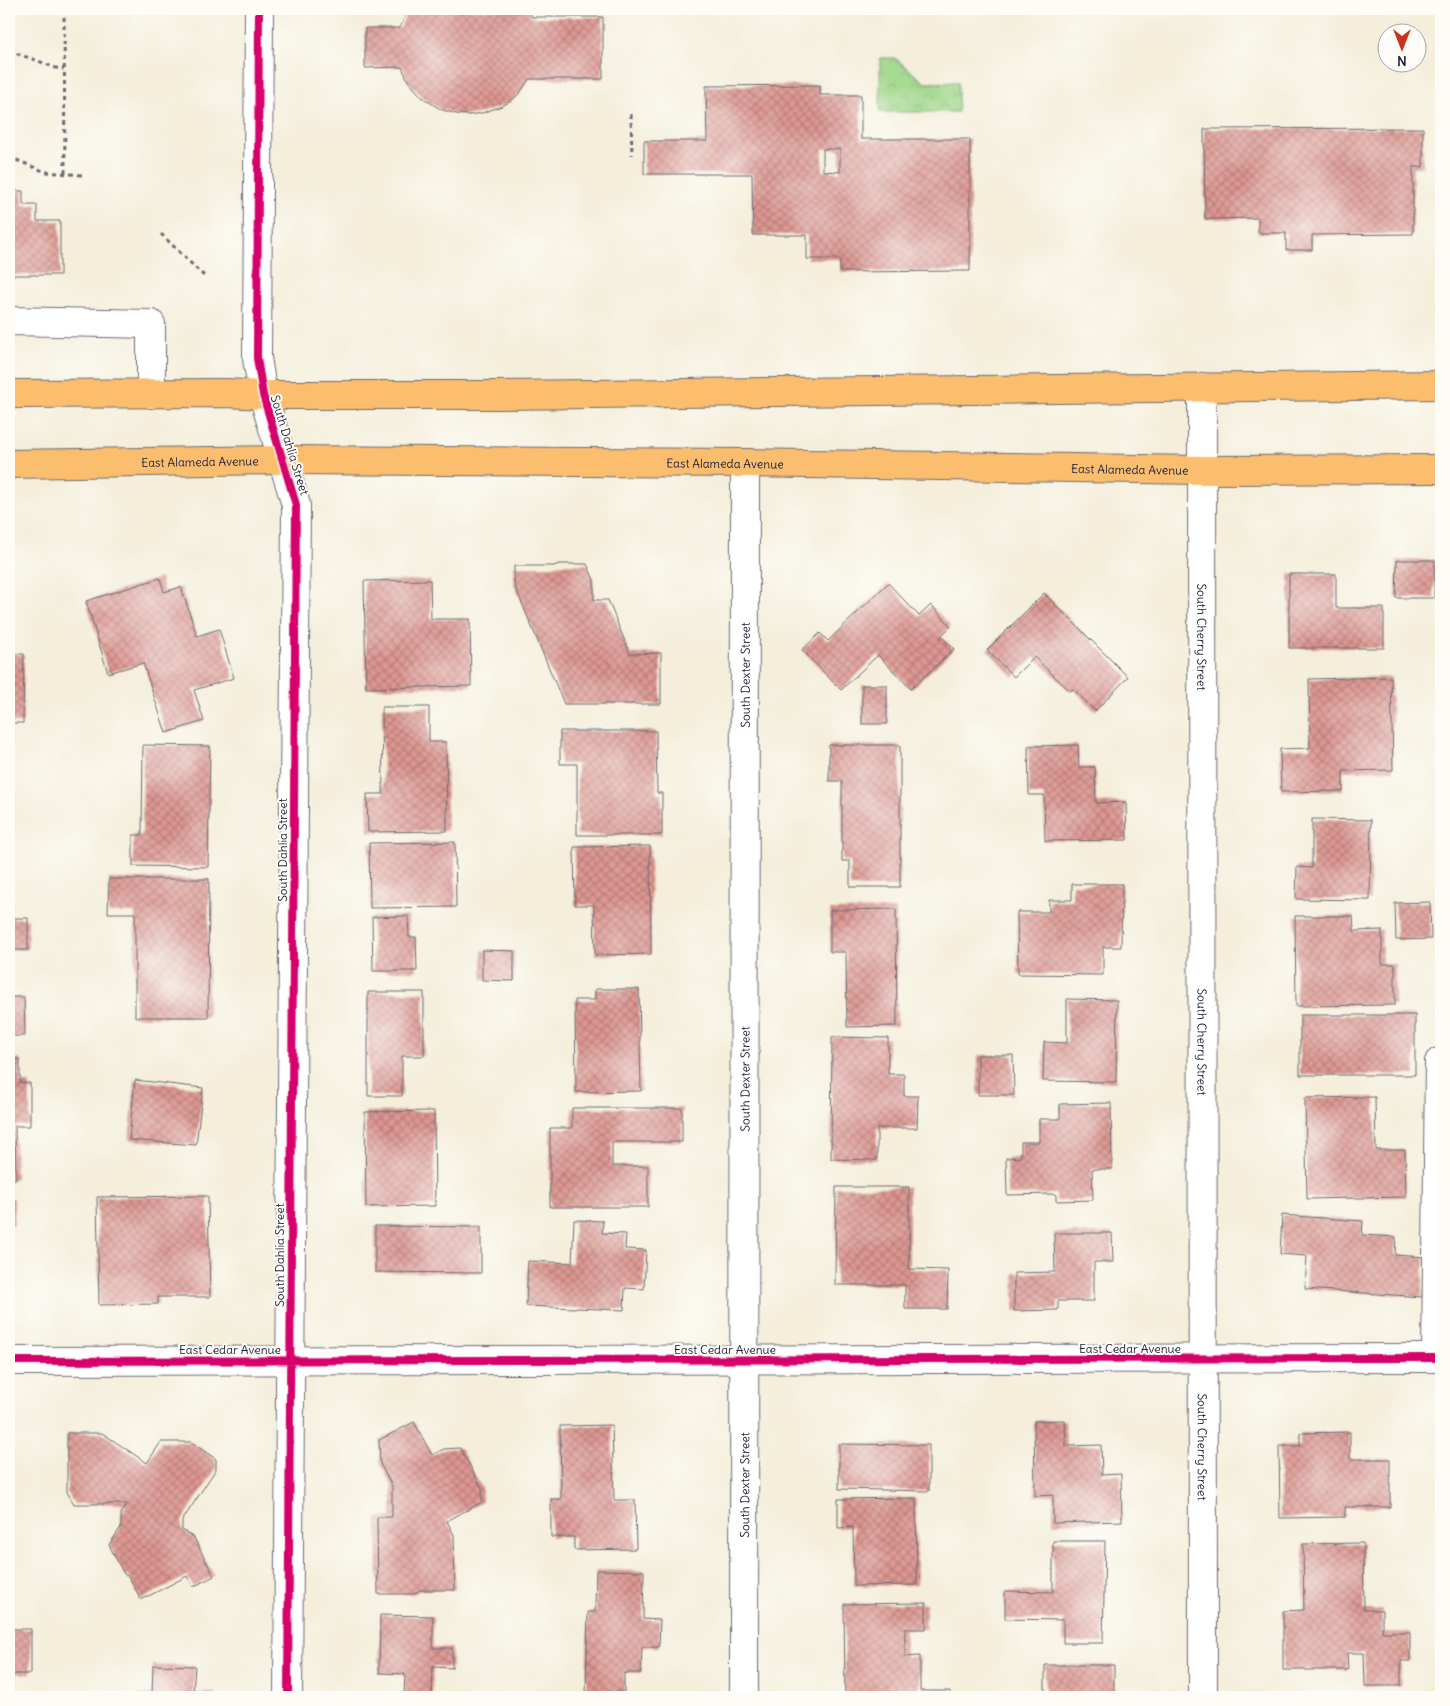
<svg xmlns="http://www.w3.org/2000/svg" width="1450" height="1706" font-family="Delius,sans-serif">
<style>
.park{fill:url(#park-crowns);stroke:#607c62}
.building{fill:url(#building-cross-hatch);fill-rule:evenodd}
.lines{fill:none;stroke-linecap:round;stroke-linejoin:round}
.minor-casing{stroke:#6c6973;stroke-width:30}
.major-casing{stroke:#6c6973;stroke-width:30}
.path{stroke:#6c6973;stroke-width:3;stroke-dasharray:4 4;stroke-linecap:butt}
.minor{stroke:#fff;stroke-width:28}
.major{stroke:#fabe6e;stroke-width:28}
.cycleway-casing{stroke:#fdfcf7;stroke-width:11}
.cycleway{stroke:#d6006c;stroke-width:8}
.labels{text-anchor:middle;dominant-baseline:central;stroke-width:4;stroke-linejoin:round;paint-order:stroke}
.street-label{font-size:12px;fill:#22223b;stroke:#fdfcf7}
</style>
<defs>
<pattern id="park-crowns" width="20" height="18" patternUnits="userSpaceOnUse" patternTransform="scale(1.25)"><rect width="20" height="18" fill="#9ed688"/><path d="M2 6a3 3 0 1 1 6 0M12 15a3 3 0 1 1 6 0" fill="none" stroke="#88b776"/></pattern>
<pattern id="building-cross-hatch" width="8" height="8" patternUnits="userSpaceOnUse" patternTransform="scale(1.25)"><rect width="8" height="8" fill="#de9792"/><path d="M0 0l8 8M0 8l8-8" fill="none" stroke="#b47b78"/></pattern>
</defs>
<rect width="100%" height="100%" fill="#fdfcf7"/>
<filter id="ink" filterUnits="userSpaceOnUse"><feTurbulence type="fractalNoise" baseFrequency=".02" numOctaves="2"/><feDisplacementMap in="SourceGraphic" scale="10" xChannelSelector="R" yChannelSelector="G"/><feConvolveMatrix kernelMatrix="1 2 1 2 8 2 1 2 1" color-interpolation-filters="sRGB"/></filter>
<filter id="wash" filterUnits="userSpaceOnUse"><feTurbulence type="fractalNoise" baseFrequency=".0096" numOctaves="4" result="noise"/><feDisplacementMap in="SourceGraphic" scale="20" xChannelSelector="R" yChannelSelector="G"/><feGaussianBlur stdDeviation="1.12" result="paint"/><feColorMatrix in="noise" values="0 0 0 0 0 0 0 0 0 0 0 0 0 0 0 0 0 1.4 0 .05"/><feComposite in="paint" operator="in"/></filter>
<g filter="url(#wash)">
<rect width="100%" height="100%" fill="#f4eeda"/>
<!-- park -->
<path class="park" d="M880,58h15l30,25 33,-1v30h-78z"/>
<g id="blocks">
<!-- building -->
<path class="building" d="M408,9h120l4,8h71v62h-74l-9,14 -9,8 -9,5 -20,7 -12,2 -14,-1 -16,-5 -18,-12 -14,-16 -6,-14 -37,1v-40h35z
M820,85v10h41v44h109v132l-130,1v-13h-33v-24h-54l-1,-61h-108v-33h63l-1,-55zM823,149h17v23l-17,-1z
M1423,128v39h-10v67l-101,1v15h-26v-17h-28v-15l-53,1 -1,-90z
M9,191h14v14h14v16h23v54h-51z
M1397,560h38l-1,38h-38z
M559,564h28l7,16v20h14l22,54 31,-1v51h-97l-50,-120v-18h40z
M1289,574h47v34h48v40h-95z
M160,578l4,14 17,-5 16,49 22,-7 15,49 -40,12 10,31 -38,12 -23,-70 -35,10 -22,-72z
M430,580l1,39h39l1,67 -105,2 -2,-107z
M888,583l31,33 12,-11 20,21 -10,10 13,13 -43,40 -33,-34 -37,35 -39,-40 18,-17 8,8z
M1044,593l84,84 -33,34 -22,-22 -3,2 -36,-34 -20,20 -27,-27z
M9,654h15l-1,69h-14z
M1391,677l2,93 -50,1v20l-62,1 -1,-43 30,-1 -1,-69z
M862,685h25v39h-25z
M382,707h47v35h17l1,89 -79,1 -1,-38h16z
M560,731h96l1,62h5v42h-85v-71h-17z
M143,745l67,1 -2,121 -75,-1v-31h9z
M829,745h71v142h-50v-26h-8v-80h-13z
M1078,745l1,22h16l1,36 30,-1 1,38 -82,1 -1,-46h-15l-1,-49z
M1312,819l59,1 -1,80 -74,-1 1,-32 15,1z
M455,842l1,65 -86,1 -1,-65z
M650,846l1,108 -56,1 -1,-50h-19l-1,-58z
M109,879h100l-1,138h-73v-104h-27z
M1072,884h50l-1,63h-18v28l-85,-1 -1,-62h32v-12h23z
M1430,902l1,37 -35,1 -1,-37z
M896,909l1,117 -50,1 -1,-75h-16v-42z
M408,916l1,21h7l1,34h-44l-1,-54z
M1295,916h58l1,15 28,-1v34h13v41l-99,1z
M9,918h19v32h-19z
M482,950l32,1v30l-32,-1z
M595,989h44l2,102 -65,1 -1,-92h20z
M368,992h56v64h-22v40h-34z
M9,997h15l1,39h-16z
M1067,999l50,1 -1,82 -73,-1 1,-39 23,1z
M1300,1015h115v60h-115z
M832,1037l56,1v36h16v22h14l-1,32h-40v32l-46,-1z
M978,1055h35l1,40h-36z
M9,1059h11v24h10v43h-15l1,53h-7z
M135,1080l68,8 -7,57 -67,-5z
M1375,1097l1,53h29l1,47 -99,2 -2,-101z
M1111,1103l1,66h-20l1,31 -37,1v-7l-49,1 -1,-37 15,-1v-15h18v-23h21v-15z
M572,1108h110v34h-70v24h36v41h-98v-79h22z
M434,1111l1,95 -69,1 -1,-95z
M836,1187h73v82l39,1 -1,39h-42v-24h-70z
M208,1196l2,101h-52v7l-59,1 -2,-108z
M9,1198h5v27h-5z
M1282,1215l81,6 -1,14 34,2 -1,18 30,2 -3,40 -117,-8 2,-33 -27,-2z
M574,1220l29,1 -1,12 24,1 -1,15 21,1 -2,39 -19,-1 -1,22 -98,-4 2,-45 44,2z
M375,1226l106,1v46l-106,-1z
M1054,1233h58l1,29h-19v39h-36v9l-44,1v-38l41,-1z
M1065,1420l1,26 35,-1 1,30 19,-1 1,47 -69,2v-28l-18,1 -1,-75z
M414,1422l18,33 12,-6 16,-1 22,40v14l-35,19 7,14 1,55h-35l-6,4h-36l-1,-77h15v-31l-12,-22 -1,-24z
M612,1425l2,75h21l1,49 -62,1v-13h-23v-38h10l-1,-73z
M1350,1432v27h40v48h-45v10l-65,1 -1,-72h21v-13z
M67,1433h35l45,30 14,-21h30l25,17v10l-34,52v9l12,8 20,38 -21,11 -6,-11 -46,24 -12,-23 -5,-3 -15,-29 12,-18v-14l6,-9h-53l-7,-12z
M839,1444l90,1v46l-90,-2z
M916,1498l1,87 -63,1 -1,-59 -15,1v-29z
M1053,1541h52l-2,102h-40v-23l-58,-1v-28l48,1z
M1363,1543l1,67h18v22h28v29h-9v25h-36l-1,-33h-17l1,17h-65v-59l21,-1 -1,-66z
M596,1570l48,1 -1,48 17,1 -1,27h-17l-1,26h-17v19h-38l2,-80h7z
M926,1603v26h-21v28l15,-1v35h30v6h-105l-1,-93z
M380,1615l53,1v32h19v20l-19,-1 -1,30h-28l1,-23 -26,-1z
M9,1629h22v45h-22z
M153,1665l42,1 -2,27h22v4h-76v-3h13z
M1045,1665h69v32h-69z"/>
</g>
</g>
<g filter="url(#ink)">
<use href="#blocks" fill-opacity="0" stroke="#6c6973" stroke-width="1"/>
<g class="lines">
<defs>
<g id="minor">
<path d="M259,9l-2,349 6,37 33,110 -8,1192"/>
<path d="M9,321l142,3v70"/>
<path id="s1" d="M1202,387l1,1310"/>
<path d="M1436,1358l3,-296"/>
<path d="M9,1361l1432,-3"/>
<path id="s2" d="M744,1697l1,-1234"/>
</g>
<g id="major">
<path d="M9,394l218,-1 36,2h236l942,-10"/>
<path id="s3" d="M9,464l273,-4 463,3 457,7 239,-1"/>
</g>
</defs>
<!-- minor casing -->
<use href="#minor" class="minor-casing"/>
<!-- major casing -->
<use href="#major" class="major-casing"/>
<!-- path -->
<path class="path" d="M64,9l1,165
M9,51l24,8 23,9 8,1
M631,114l1,41
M9,157l37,15 36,3
M161,234l45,44"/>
<!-- minor -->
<use href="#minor" class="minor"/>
<!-- major -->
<use href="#major" class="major"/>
<defs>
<path id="cycleway" d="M259,9l-2,349 6,37 33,110 -8,1192
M9,1361l1432,-3"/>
</defs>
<!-- cycleway casing -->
<use href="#cycleway" class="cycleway-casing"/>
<!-- cycleway -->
<use href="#cycleway" class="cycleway"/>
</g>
</g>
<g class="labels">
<!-- street labels -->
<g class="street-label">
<text transform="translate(290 445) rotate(73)">South Dahlia Street</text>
<text stroke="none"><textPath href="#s3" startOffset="191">East Alameda Avenue</textPath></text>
<text stroke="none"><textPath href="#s3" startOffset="716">East Alameda Avenue</textPath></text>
<text stroke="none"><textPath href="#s3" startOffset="1121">East Alameda Avenue</textPath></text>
<text stroke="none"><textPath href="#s1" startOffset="250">South Cherry Street</textPath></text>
<text stroke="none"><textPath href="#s2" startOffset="1022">South Dexter Street</textPath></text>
<text transform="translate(282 850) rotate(-90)">South Dahlia Street</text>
<text stroke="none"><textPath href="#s1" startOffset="655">South Cherry Street</textPath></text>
<text stroke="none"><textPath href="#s2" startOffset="618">South Dexter Street</textPath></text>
<text transform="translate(279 1255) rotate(-90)">South Dahlia Street</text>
<text x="1130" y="1348">East Cedar Avenue</text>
<text x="230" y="1349">East Cedar Avenue</text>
<text x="725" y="1349">East Cedar Avenue</text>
<text stroke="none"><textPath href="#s1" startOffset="1060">South Cherry Street</textPath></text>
<text stroke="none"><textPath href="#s2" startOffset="212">South Dexter Street</textPath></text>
</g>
</g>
<!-- margin -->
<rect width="1450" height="1706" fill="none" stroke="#fdfcf7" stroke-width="30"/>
<!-- north arrow -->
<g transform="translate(1402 48) rotate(180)"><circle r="24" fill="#fdfcf7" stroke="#a5a5ac"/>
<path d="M0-4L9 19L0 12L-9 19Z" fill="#c8321e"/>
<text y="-8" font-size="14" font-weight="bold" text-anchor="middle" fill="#22223b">N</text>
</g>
</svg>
